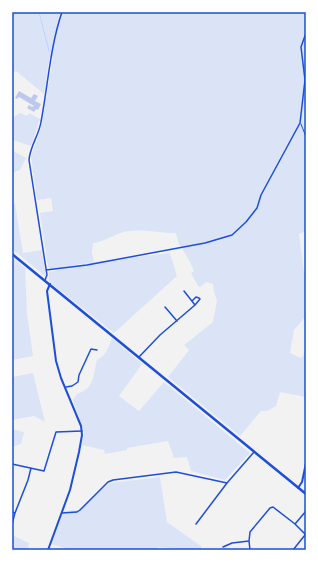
<svg xmlns="http://www.w3.org/2000/svg" width="318" height="562" font-family="Inter,sans-serif">
<style>
.green{fill:#dbe4f7}
.lines{fill:none;stroke-linecap:round;stroke-linejoin:round}
.stream{stroke:#bfd3fe;stroke-width:1}
.building{fill:#bdc9ec}
.path{stroke:#1d4ed8;stroke-width:1}
.minor{stroke:#1d4ed8;stroke-width:1.5}
.tertiary{stroke:#1d4ed8;stroke-width:2}
.primary{stroke:#1d4ed8;stroke-width:2.5}
.neatline{fill:none;stroke:#1d4ed8;stroke-width:1.5}
</style>
<rect width="100%" height="100%" fill="#f2f2f2"/>
<!-- green -->
<path class="green" d="M12,12h294v71l-3,36 3,17v95l-7,3 5,39 2,1v42l-12,14 -4,23 11,5 5,-7v46l-26,-5 -4,14 -9,5h-6l-21,25 -72,-59 21,-27 -5,-5 29,-23 4,-21 -3,-9 -1,-8 -7,-2 -6,5 -2,-1 -7,-13 3,-2c-2,-6 -11,-22 -15,-26l-3,-12c-14,0 -34,-4 -47,-2 -13,1 -23,11 -36,12l-1,9 2,10 -44,7 -2,-2 -8,-54 13,-2 -2,-13 -14,2 -6,-43 11,-33 11,-67h-3l-1,4 -5,33 -28,-23 -4,3z
M20,113l7,3 2,-3 11,6 -9,27 -18,-6 -1,3v-25z
M12,150l14,8 -6,12 -8,3z
M12,204h3l8,49 19,-3 4,27 -34,-28z
M170,253l7,23 -63,57 -65,-51v-10l45,-10z
M12,257l13,11 2,46 6,42 -21,4z
M112,338l30,26 -23,32 20,15 25,-29 86,71 -25,27 -34,-9 -4,-14 -13,1 -6,-17 -41,7v2l-22,4 -1,-4 -22,-5 2,-12 -11,-33 4,-6c18,-6 16,-19 20,-34 9,-4 12,-14 15,-22z
M33,373l12,49 -11,-6 -22,4v-43z
M12,429l12,3 -3,12 -9,3z
M160,477l7,45 34,24v4h-15l-28,-3 -1,3h-93l1,-2 -14,-4 13,-33 14,-1 32,-27z
M12,535l17,8 -1,7h-16z"/>
<g class="lines">
<!-- stream -->
<path class="stream" d="M39,12l10,39"/>
</g>
<!-- building -->
<path class="building" d="M19,91l12,7 3,-4 4,2 -3,5 6,3 -3,6 -2,-1 -2,3 -7,-4 2,-3 3,2 2,-1 -15,-9 -2,2 -2,-1z"/>
<g class="lines">
<!-- path -->
<path class="path" d="M301,124l5,13"/>
<!-- minor -->
<path class="minor" d="M46,270l41,-5 118,-22 27,-8 14,-13 11,-14 4,-13 39,-72 5,-43 -4,-33 5,-14
M45,280l2,-5 -18,-115c1,-14 10,-25 12,-38 7,-37 9,-75 21,-110
M192,301l4,-4 3,1 1,1 -5,6
M165,307l12,14
M139,357l21,-22 35,-30 -11,-14
M66,387l6,-1 6,-4 1,-7 12,-26 6,1
M12,464l32,7 12,-39 26,-1
M12,512l3,1 -3,11
M15,513l13,-33 3,-12
M62,513l15,-1 3,-2 28,-28 5,-2 63,-8 51,11
M196,524l31,-41 27,-31
M295,524l11,-13
M223,547l9,-4 17,-2
M250,550l-1,-9 1,-9 20,-24 3,-1 22,17 10,10v1l-12,15"/>
<!-- tertiary -->
<path class="tertiary" d="M298,488l4,-6 4,-19
M48,550l22,-60 9,-38 3,-17 -1,-9 -20,-48 -5,-17 -9,-70 3,-7"/>
<!-- primary -->
<path class="primary" d="M12,254l294,240"/>
</g>
<!-- border -->
<rect width="318" height="562" fill="none" stroke="#ffffff" stroke-width="26"/>
<rect x="13" y="13" width="292" height="536" class="neatline"/>
</svg>
